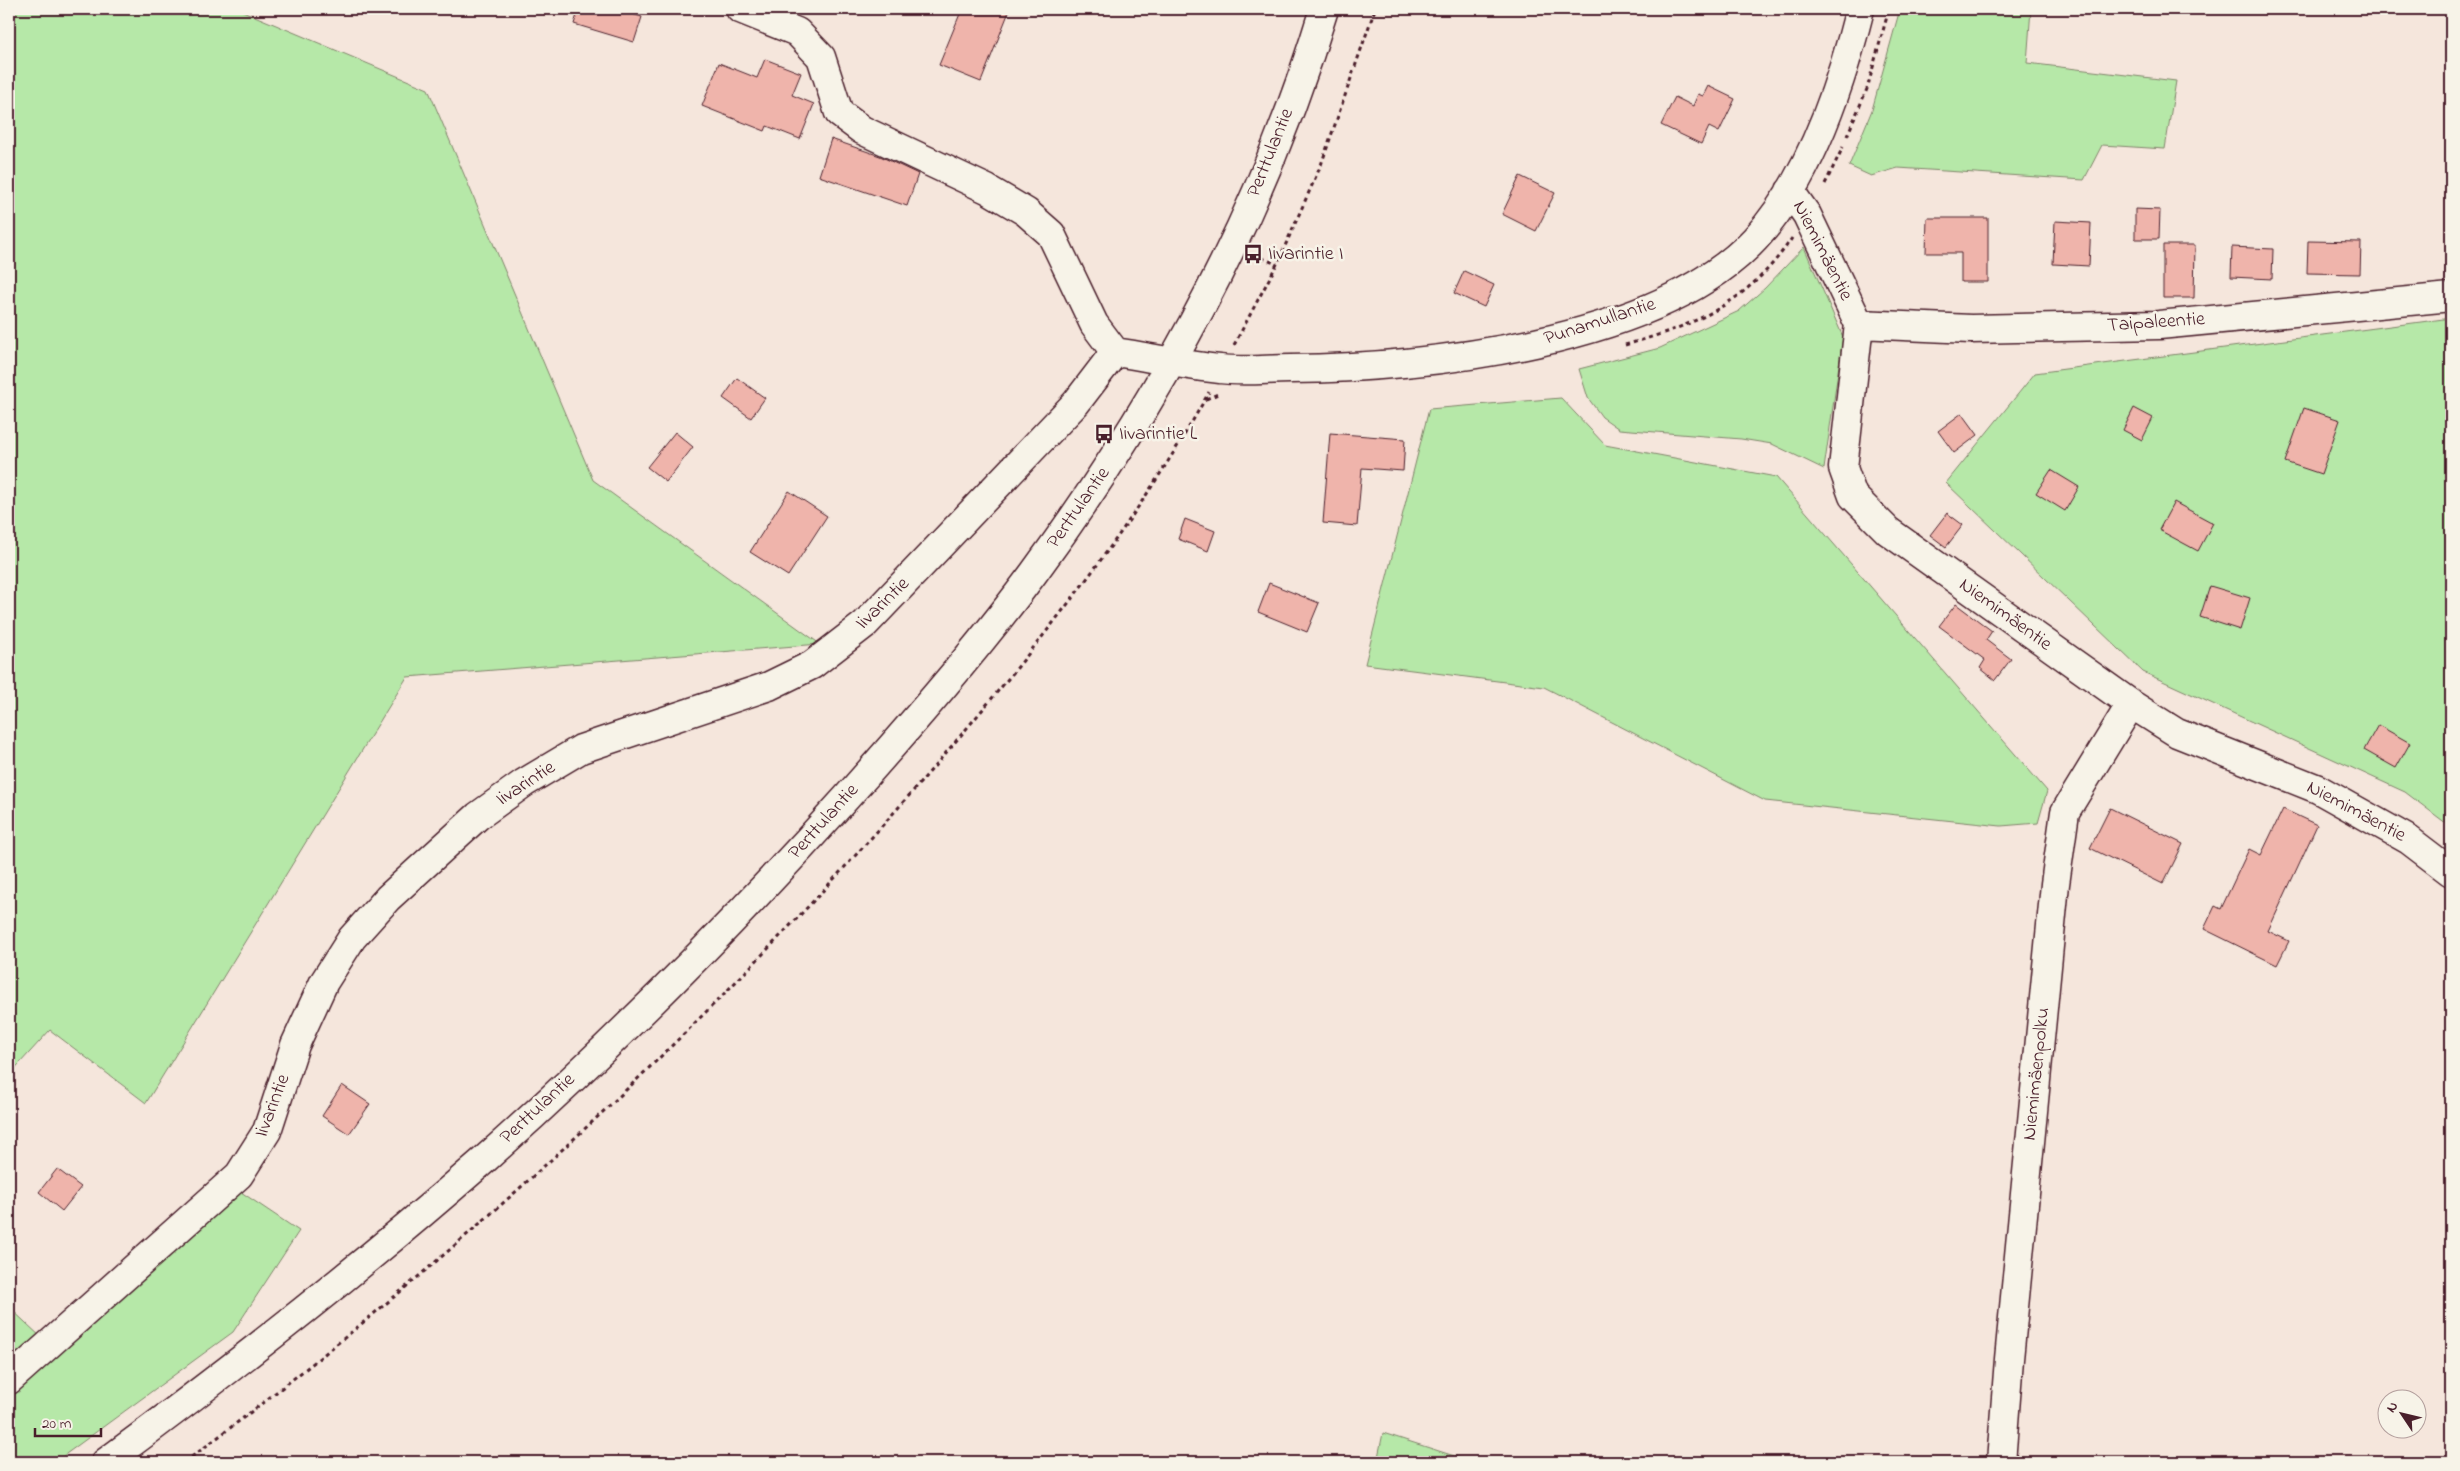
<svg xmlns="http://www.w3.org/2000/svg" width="2460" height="1471" font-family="'Indie Flower',sans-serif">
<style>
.green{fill:#b6e8a8;stroke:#80846a}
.building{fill:#efb4ab;stroke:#4a1f2b}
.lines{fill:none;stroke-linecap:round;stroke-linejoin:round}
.minor-casing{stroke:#4a1f2b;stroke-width:31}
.path{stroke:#4a1f2b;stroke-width:3;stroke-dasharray:4 4;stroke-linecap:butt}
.minor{stroke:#f7f3e8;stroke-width:28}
.labels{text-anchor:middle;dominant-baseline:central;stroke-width:5;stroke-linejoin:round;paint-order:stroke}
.street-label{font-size:20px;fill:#4a1f2b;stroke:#f7f3e8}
.poi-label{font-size:20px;fill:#4a1f2b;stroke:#f7f3e8;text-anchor:start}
</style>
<rect width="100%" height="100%" fill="#f5e6dc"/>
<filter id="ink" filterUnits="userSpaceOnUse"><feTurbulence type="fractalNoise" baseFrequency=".02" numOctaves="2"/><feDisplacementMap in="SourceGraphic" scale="10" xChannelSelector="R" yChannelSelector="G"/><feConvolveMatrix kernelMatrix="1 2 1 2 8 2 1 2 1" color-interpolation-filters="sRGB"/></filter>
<g filter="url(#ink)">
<!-- green -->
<path class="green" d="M9,9h229l190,80 165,391 227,164 -413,33 -261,426 -96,-73 -41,45z
M1900,9h131l-4,54 149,18 -11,68 -63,-4 -18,35 -186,-12 -27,8 -22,-10 23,-56z
M1804,247l39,90 -19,132 -52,-25 -31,-5 -122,-10 -17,-12 -14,-19 -9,-29 81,-21 79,-37 26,-23z
M2451,318v509l-46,-35 -262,-120 -197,-189 89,-110z
M1561,398l44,47 171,32 271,314 -9,32 -37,3 -236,-25 -221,-114 -179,-23 64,-255z
M238,1190l61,41 -66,101 -178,130h-46v-155l50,47z
M1383,1433l90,29h-96z"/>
<!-- building -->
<path class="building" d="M579,9h36l27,8 -8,25 -60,-18z
M962,9h48l-29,73 -42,-17z
M765,59l36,14 -9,22 22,9 -14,35 -33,-13 -2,5 -63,-25 17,-43 38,15z
M1708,86l27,13 -16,33 -10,-5 -8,17 -40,-19 14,-28 18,9 5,-12 5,2z
M831,139l49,17 38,18 -11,32 -88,-30z
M1520,176l35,17 -19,38 -34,-17z
M2135,209l25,1 -1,29h-24z
M1927,218h61v64h-27v-29h-35z
M2055,221l36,2 -2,43 -36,-2z
M2308,241l53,1 -1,32 -53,-1z
M2163,245h32l-1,53h-31z
M2232,247l41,2 -1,30 -41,-2z
M1464,271l30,14 -10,22 -30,-14z
M737,378l28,20 -14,20 -28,-20z
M2134,408l19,10 -11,22 -19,-10z
M2304,408l36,12 -19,54 -36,-12z
M1962,413l16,22 -24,18 -16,-22z
M675,432l18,15 -27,35 -19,-15z
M1330,433l75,6 -2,32 -41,-3 -5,58 -34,-3z
M2051,470l28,17 -14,24 -29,-18z
M789,491l38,25 -39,60 -38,-24z
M2174,502l39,21 -15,28 -39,-21z
M1947,513l16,12 -17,22 -16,-12z
M1185,519l30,12 -7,20 -30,-12z
M1269,583l50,20 -12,29 -49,-20z
M2210,586l40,12 -10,32 -40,-13z
M1956,604l36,27 -6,9 25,19 -16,21 -15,-12 5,-8 -46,-34z
M2378,725l32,18 -14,25 -32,-18z
M2110,808l73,36 -20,40 -73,-36z
M2283,809l34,16 -49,106 21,10 -12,24 -73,-36 11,-23 6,3 28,-60 12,6z
M342,1085l28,19 -21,30 -27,-18z
M57,1169l24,18 -19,24 -23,-19z"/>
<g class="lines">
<defs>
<path id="minor" d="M740,9l57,23 24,25 18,56 23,17 125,59 39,23 25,22 43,90 21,28
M1790,191l17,24 52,109 -16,144 10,28 35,35 243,173 46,29 141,56 91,51 42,32
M1859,324l112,5 188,-4 292,-28
M9,1380l230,-205 28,-44 28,-86 29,-63 28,-44 36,-40 90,-82 46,-33 57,-34 188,-63 43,-21 53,-41 211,-221 39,-51c35,5 70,14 105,17 23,3 47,0 70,0 135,-1 368,-26 465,-130 54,-58 86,-154 105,-230
M106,1462c130,-96 257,-196 378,-302 128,-114 249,-236 363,-363 64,-72 128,-145 186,-223 126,-171 230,-361 291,-565
M2001,1462l8,-103 46,-475 10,-72 66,-108"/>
</defs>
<!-- minor casing -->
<use href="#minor" class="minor-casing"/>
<!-- path -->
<path class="path" d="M1847,136l20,-47 22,-80
M1825,184l18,-37
M1254,255l23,9
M1234,345l43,-81 44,-99 54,-156
M1625,345c73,-21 123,-42 167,-107
M1206,399l12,-5
M185,1462c268,-200 515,-427 735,-679 106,-123 210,-248 289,-391"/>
<!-- minor -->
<use href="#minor" class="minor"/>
</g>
</g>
<!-- icons -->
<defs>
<symbol id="bus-bare" viewBox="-9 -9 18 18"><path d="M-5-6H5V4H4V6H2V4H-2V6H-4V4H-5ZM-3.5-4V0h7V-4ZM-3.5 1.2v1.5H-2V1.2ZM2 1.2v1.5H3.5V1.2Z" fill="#4a1f2b" stroke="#f7f3e8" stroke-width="2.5" paint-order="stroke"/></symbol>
</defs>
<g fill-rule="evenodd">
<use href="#bus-bare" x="1239" y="240" width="28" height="28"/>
<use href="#bus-bare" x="1090" y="420" width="28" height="28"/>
</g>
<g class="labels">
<!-- street labels -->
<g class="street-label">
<text transform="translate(1271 153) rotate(-68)">Perttulantie</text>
<text transform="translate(1822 251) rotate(63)">Niemimäentie</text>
<text transform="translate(1600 322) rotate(-18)">Punamullantie</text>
<text transform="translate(2156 323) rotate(-4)">Taipaleentie</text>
<text transform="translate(1079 508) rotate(-55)">Perttulantie</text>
<text transform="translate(883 604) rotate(-44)">Iivarintie</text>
<text transform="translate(2005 615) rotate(36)">Niemimäentie</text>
<text transform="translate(526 784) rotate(-33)">Iivarintie</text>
<text transform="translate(2356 812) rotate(28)">Niemimäentie</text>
<text transform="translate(824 822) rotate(-48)">Perttulantie</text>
<text transform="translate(2037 1074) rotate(-84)">Niemimäenpolku</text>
<text transform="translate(273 1106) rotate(-69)">Iivarintie</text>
<text transform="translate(538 1109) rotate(-43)">Perttulantie</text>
</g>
<!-- poi labels -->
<g class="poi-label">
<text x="1268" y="254">Iivarintie I</text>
<text x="1119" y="434">Iivarintie L</text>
</g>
</g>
<!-- margin -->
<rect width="2460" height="1471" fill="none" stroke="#f7f3e8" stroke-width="30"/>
<rect x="15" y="15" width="2430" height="1441" fill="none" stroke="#4a1f2b" stroke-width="2" filter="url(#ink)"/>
<!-- north arrow -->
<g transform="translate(2402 1414) rotate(305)"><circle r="24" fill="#f7f3e8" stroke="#b29e9c"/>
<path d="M0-4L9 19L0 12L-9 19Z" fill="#4a1f2b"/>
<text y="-8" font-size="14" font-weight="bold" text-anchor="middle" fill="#4a1f2b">N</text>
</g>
<!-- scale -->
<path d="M35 1428v8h66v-8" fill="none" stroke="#4a1f2b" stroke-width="2.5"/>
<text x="42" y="1428" font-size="15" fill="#4a1f2b" stroke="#f7f3e8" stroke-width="4" paint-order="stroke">20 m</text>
</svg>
